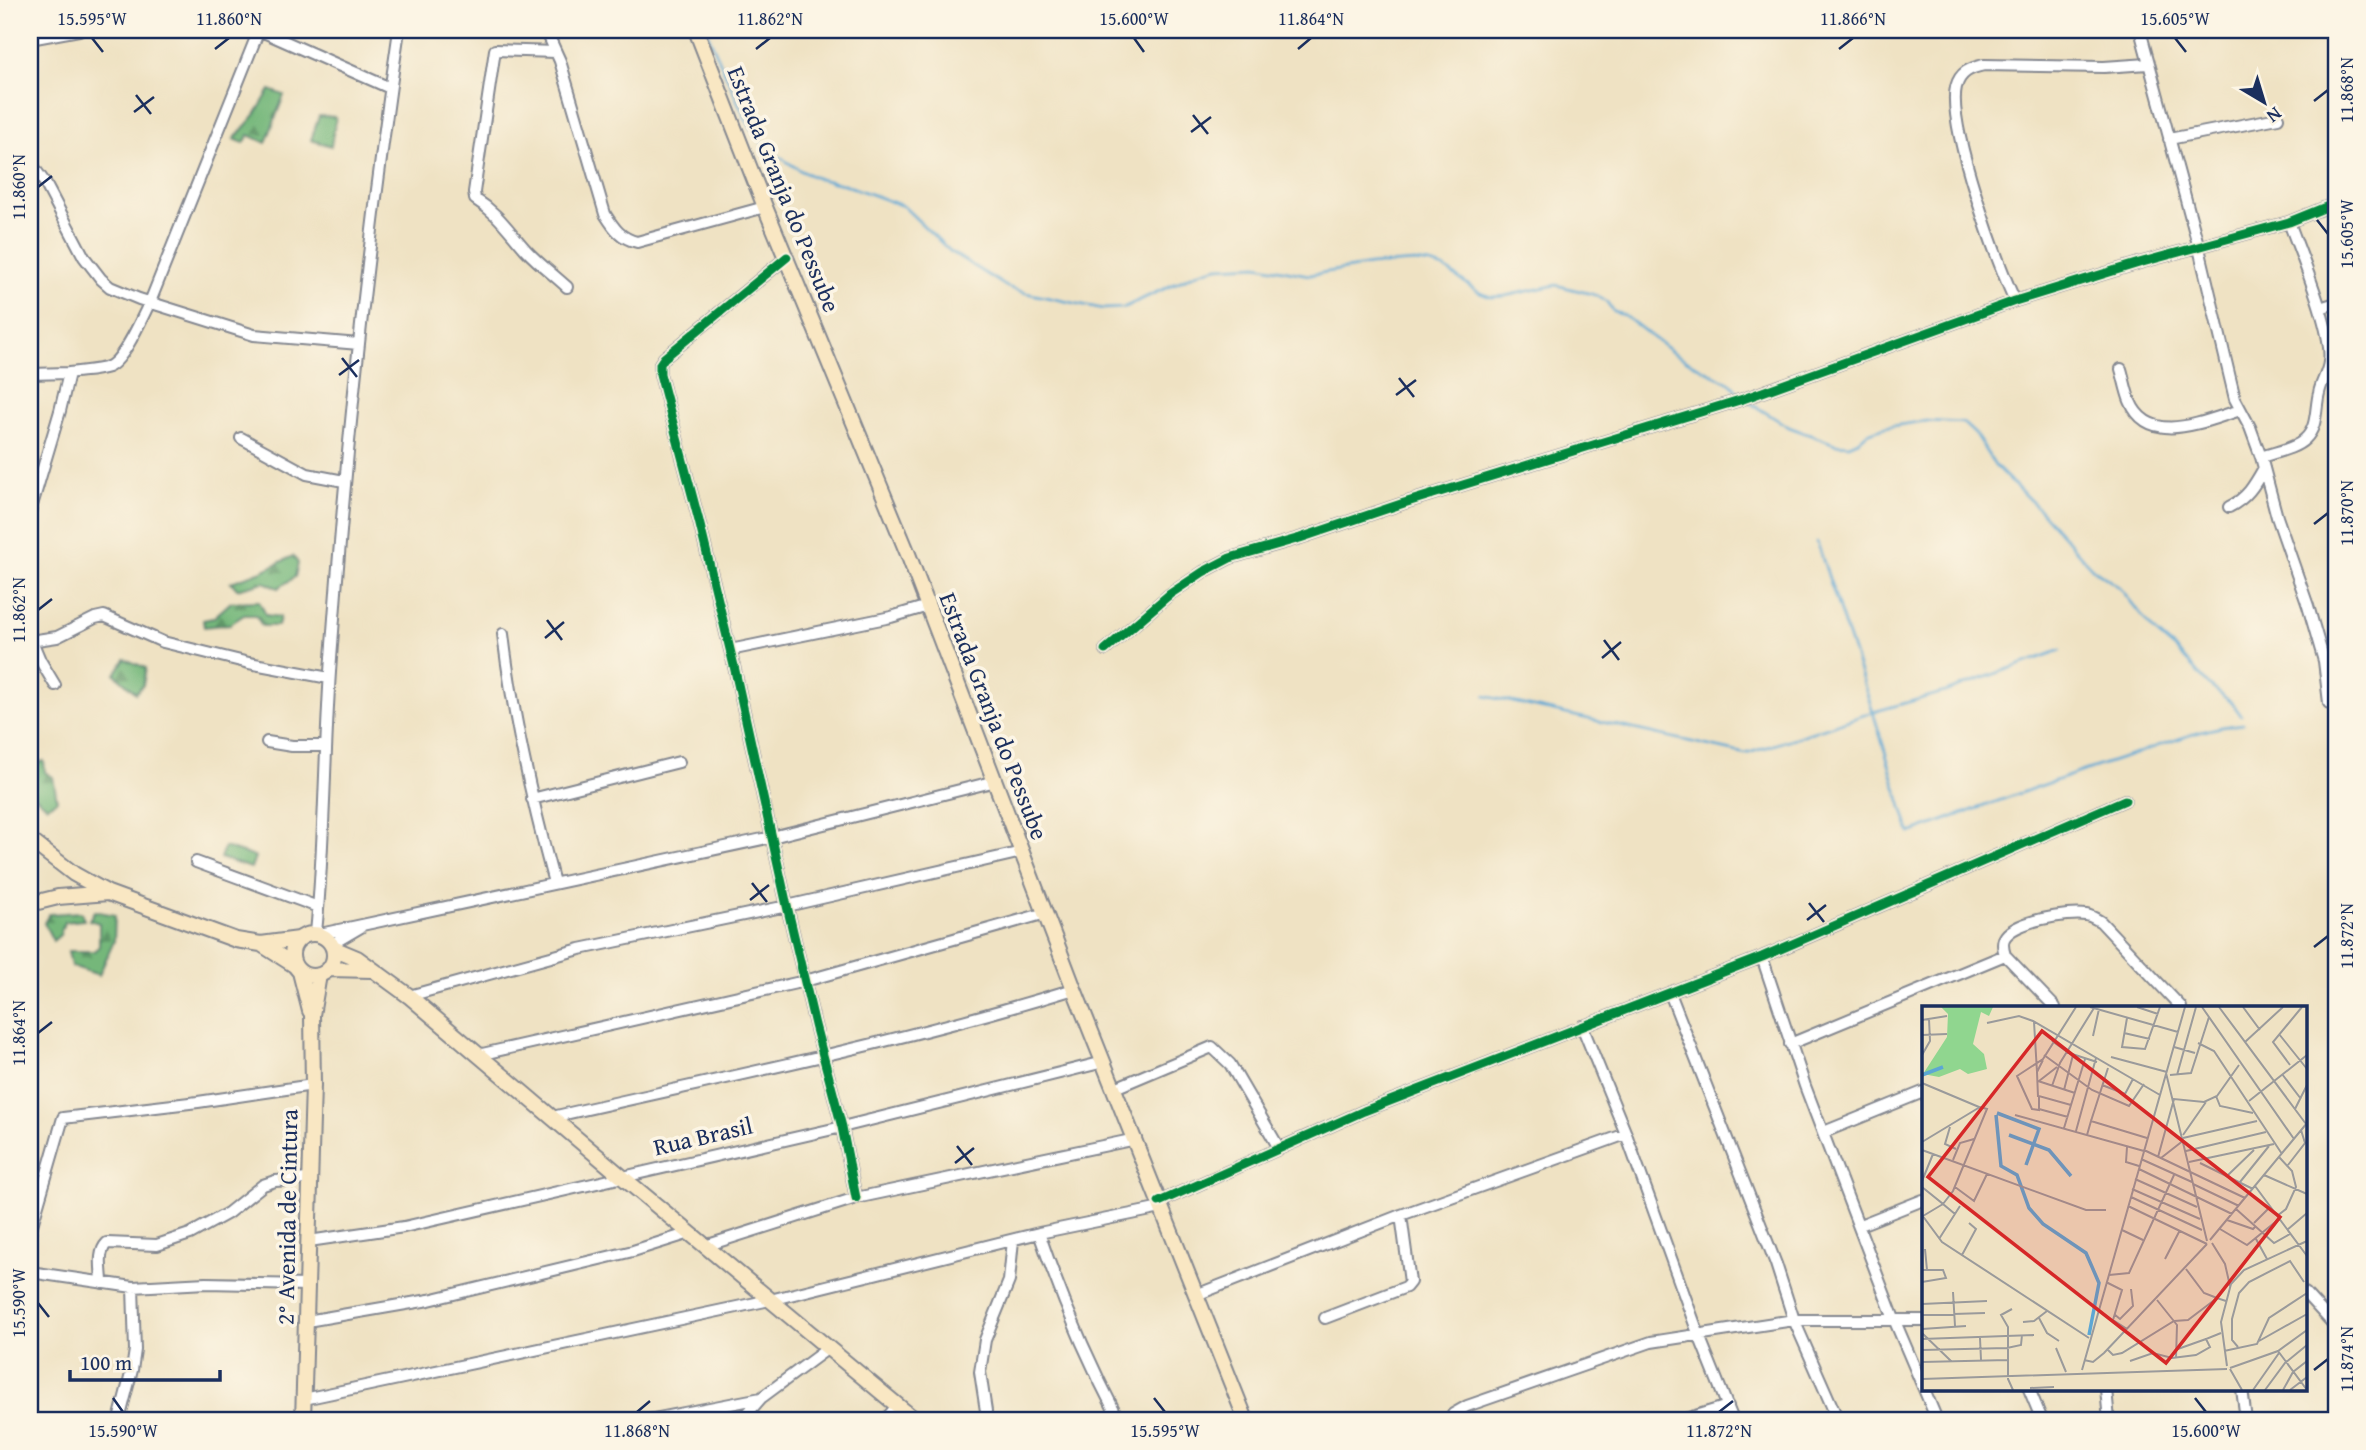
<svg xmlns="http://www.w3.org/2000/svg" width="2366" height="1450" font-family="'Gentium Book Plus',serif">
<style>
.forest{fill:url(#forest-firs);stroke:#48736c;stroke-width:2}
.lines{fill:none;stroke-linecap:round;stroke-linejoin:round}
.stream{stroke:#5ca7d4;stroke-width:2.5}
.street-casing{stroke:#858890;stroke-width:14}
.secondary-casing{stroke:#858890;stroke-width:18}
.street{stroke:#fff;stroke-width:10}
.secondary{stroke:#f9e7c3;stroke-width:14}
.cycleway-casing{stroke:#fcf5e5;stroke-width:13}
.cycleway{stroke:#00873e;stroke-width:9}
.ticks{fill:none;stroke:#1b2f5e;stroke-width:2.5}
.labels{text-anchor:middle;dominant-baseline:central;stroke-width:7;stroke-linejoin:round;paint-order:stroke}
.street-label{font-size:24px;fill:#1b2f5e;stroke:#fcf5e5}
.inset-river{fill:none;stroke:#5ca7d4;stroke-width:3.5}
.inset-road{fill:none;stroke:#9a9a9b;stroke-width:2}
.view{fill:#d62828;fill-opacity:0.15;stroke:#d62828;stroke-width:3.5}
.inset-edge{fill:none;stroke:#1b2f5e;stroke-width:3.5}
.neatline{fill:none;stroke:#1b2f5e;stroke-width:2.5}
.ticks-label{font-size:18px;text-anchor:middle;fill:#1b2f5e}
</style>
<defs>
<pattern id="forest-firs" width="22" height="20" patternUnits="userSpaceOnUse" patternTransform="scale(1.75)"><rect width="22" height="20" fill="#74b77a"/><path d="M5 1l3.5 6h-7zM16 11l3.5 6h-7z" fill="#5e9567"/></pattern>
</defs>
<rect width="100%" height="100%" fill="#fcf5e5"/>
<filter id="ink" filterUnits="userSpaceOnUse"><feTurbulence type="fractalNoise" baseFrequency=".0143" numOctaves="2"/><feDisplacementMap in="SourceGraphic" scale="14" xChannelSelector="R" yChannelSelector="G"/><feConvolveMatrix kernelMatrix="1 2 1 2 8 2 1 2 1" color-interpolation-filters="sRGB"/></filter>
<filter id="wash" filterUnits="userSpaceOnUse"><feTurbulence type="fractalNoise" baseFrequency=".00686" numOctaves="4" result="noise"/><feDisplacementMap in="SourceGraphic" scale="28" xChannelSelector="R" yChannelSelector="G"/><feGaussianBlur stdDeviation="1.57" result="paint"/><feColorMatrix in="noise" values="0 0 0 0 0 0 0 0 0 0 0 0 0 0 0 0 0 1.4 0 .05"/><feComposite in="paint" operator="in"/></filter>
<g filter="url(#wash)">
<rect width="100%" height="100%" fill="#efe2c3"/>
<!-- forest -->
<path class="forest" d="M270,90l14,5 -18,48 -17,-8 -5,8 -10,-4 21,-24z
M319,116l17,1 -5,29 -20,-6z
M293,556l5,7 -3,14 -17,11 -14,-6 -27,7 -6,-7 31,-11z
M259,601l7,14 14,2 -2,9h-16l-6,-11h-12l-14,9 -26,3 -1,-7 10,-2 18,-16z
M125,659l21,9 -3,17 -7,8 -21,-19z
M44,761l1,11 8,5 4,23 -10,6 -17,-14v-27z
M224,847l31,10 -4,11 -31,-10z
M94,911l21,4 -1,26 -15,34 -28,-9 -3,-15h27l4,-5v-23l-10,-3z
M81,912l3,8 -20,2 -4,13 -7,6 -9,-18 5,-9z"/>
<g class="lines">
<!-- stream -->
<path class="stream" d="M706,30l40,90 19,27 36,24 18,8 24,5 60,22 48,46 56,35 19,6 77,16 20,-1 77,-36 17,-5 40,-2 52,10 61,-10 45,-3 15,2 14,4 36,25 11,4 14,-1 51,-11 36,9 14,7 8,11 10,3 49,38 58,31 11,13
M1747,401l42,26 46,17 14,1 9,-4 9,-8 18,-6 41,-6 37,2 12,11 20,32 43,42 54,60 28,20 33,42 22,19 35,37 22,17 9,12
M1817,542l56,170 37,121c73,-27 145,-53 219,-77 36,-12 76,-29 114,-32
M1485,696l261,58 127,-42 72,-20 116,-42"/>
</g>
</g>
<g filter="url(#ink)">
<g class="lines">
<defs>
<path id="street" d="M259,30l131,58
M546,30l14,31 45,153c9,14 15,24 32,28l128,-35
M2140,30l59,218 36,151 15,28 11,30 16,60 31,89 16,55 5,42 7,2
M30,39l49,-9
M556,52l-61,-2 -21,142 1,7c24,15 33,31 51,51 12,13 28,25 41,37
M2169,139l109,-21
M30,162l15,21 39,74 17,22 9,8 29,12 115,36 105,9
M787,257l-123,101 -4,6v10l39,147 35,145 53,240 28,119 27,102 14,71
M2015,301c-18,-40 -68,-175 -59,-214 4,-15 14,-19 28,-22l120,2 44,-3
M2320,308l16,-5
M2121,369c3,10 5,22 9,32 19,47 76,19 111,9
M30,374l39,-1
M241,438l66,36 37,7
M2261,457c14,-5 34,-8 44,-18 13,-12 10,-31 14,-46 2,-11 9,-20 10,-31 5,-29 -29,-109 -40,-140
M2229,507c18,-9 25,-21 35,-39
M30,512l30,-101 9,-38c12,-2 27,-2 39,-6 16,-6 34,-50 42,-65l109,-272
M503,634c10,85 29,167 51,249
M30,641l27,-4 38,-19 9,-2 59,26 86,21 80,15
M32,641l8,19 15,25
M730,650l161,-33 37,-11
M1105,650l65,-56 33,-22 27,-14 70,-20 104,-35 339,-104 272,-98 124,-38 150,-41 47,-19
M267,742l25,4h34
M532,799l147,-37
M196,862l122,45
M316,933c9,-91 8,-184 15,-275 15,-211 37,-420 68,-628
M320,934l452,-97 224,-56
M332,944l29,-17
M1762,957l43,129 89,233 29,68
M1670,993l106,271 18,56 44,100
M409,996l171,-47 207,-43 235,-54
M2055,1007l-50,-52c-2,-6 -3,-11 -1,-16 8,-18 65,-27 82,-24 6,1 10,4 15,7l80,85
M1790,1044l215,-89
M478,1055l327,-74 241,-68
M1115,1088l97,-41 18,17 49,84
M552,1117c175,-40 351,-75 522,-128
M1824,1132l99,-40
M1626,1134l72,199 35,87
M1159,1202l205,-91 398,-154 363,-157
M1860,1225l63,-25
M30,1232l33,-114 135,-16 115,-17
M1039,1233c23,67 47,124 80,187
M309,1241l95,-14 438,-100 262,-65
M705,1246l151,-48 280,-59
M30,1272l103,15 73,-4 103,2
M102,1283c0,-13 -5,-30 5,-40l50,2 33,-11 38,-21 35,-28 12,-4 35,-2
M2305,1293l31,34
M1196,1295l205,-80 225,-81 -44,-108
M1325,1318l81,-31 4,-5 -9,-67
M307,1321l122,-21 204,-49 57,-18
M1924,1389l13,31
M2029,1389l13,31
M2106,1389l3,31
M2242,1389l4,31
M304,1399l466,-99 269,-67 122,-25
M119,1420l13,-50 3,-20 -2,-63
M648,1420l113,-22
M742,1420l19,-22 66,-49
M885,1420l12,-14
M984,1420l2,-9 -6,-39 5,-32 24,-59 4,-41
M1451,1420l2,-6 14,-8 184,-64 143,-22h129
M1682,1420l46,-14"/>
<path id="secondary" d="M696,30l69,177 143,347 166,435 172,431
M30,840l44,34 34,19 128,47 25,4 38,-5
M30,904l28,-7 50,-4
M292 955a21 21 0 1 1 42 0a21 21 0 1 1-42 0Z
M261,944l33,21
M333,948l24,10 52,38 212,180 294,244
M329,969l43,1
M300,972l10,39
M303,1420l10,-335 -1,-70 7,-40"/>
</defs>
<!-- street casing -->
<use href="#street" class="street-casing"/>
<!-- secondary casing -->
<use href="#secondary" class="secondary-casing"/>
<!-- street -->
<use href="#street" class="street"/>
<!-- secondary -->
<use href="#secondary" class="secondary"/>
<defs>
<path id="cycleway" d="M787,257l-123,101 -4,6v10l39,147 35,145 53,240 28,119 27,102 14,71
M1105,650l65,-56 33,-22 27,-14 70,-20 104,-35 339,-104 272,-98 124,-38 150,-41 47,-19
M1159,1202l205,-91 398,-154 363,-157"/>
</defs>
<!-- cycleway casing -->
<use href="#cycleway" class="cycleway-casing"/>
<!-- cycleway -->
<use href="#cycleway" class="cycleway"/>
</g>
</g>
<!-- ticks -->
<path class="ticks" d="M92,38l11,14M1134,38l10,14M2175,38l11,14M215,49l14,-11M756,49l14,-11M1298,49l13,-11M1839,49l14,-11M136,95l15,19M2314,101l14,-11M134,112l20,-15M1193,115l15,19M1191,132l20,-15M38,187l14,-11M2317,220l11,14M342,358l15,19M339,375l20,-15M1399,378l15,19M1396,395l20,-15M2314,524l14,-11M38,610l14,-11M547,620l15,20M545,638l19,-16M1604,640l15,20M1602,658l19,-16M752,883l15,19M750,900l19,-15M1809,903l15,19M1807,920l19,-15M2314,947l14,-11M38,1033l14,-11M957,1146l15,19M955,1163l19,-15M38,1303l11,14M2314,1370l14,-11M113,1398l10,14M1154,1398l11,14M2195,1398l11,14M637,1412l13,-11M1719,1412l14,-11"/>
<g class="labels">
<!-- street labels -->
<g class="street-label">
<text transform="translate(784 189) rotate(68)">Estrada Granja do Pessube</text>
<text transform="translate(994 716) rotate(69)">Estrada Granja do Pessube</text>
<text transform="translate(703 1136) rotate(-13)">Rua Brasil</text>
<text transform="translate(287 1217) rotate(-89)">2° Avenida de Cintura</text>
</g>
</g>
<!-- overview -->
<g transform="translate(1922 1006)">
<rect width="385" height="385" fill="#efe2c3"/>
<path d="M19,1h52l-4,9 -8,-4 -8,32 11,10 3,15 -19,5 -8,-5 -21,8 -16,-3 24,-37 1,-23z" fill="#90d68f"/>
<path class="inset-river" d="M0,69l21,-8M75,107l42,16 -13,36M74,109l5,51 16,9 12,33 14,16 43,29 13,30 -10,52M87,129l40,15 22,26"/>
<path class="inset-road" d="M168,1l88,25M215,1l21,7M280,1l92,132M297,1l87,117M321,1l17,23M205,12l-5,29 23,2 15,-42M0,14l25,-4M112,16l3,50M65,17l32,-7 14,5 127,74M202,27l26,6M357,28l28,35M0,29l25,-1M171,30l6,-27M130,35l17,12 28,9M323,36l38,-35M276,37l16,8 68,103M252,41l21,6M0,49l8,-14 -1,-22M122,49l48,35 37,16 15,-22M189,51l56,15M368,59l-17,-23 29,-35M244,67l41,168M360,68l19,25M248,69l21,-2 18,-56M255,69l19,-68M116,75l37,12M117,75l18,-14M0,77l57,24M180,79l23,9 8,-15M130,80l8,-23 34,-55M142,84l9,-35M294,90l4,10 33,7M116,91l-1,-25 6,-12M327,95l58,-46M149,99l-32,-9v14l-7,-1 -15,-33 26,-17 33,-52M117,103l29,8M373,103l12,-24M93,109l129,36M169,115l17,-53M28,121l-5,17 11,5M142,122l21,-69M154,125l20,-73M165,129l4,-14 56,17M261,129l23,-33M261,132l74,-17M0,136l58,-35 7,2 -34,82 -10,13 12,10M205,141l-1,15 13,4M0,144l164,60h20M222,144l101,48M264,145l80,-19M236,151l16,-58 30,3 13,-6 22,-31M239,152l23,-18M219,153l51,23M31,154l7,-17 14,-4M267,156l85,-18M278,157l53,26M366,159l17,-22 -4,-13M217,163l93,45M342,169l43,19M305,170l27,-26M213,173l62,28M0,175l11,-27M318,176l29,-36M271,178l46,22M333,180l52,70M0,181l21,17 -20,12M33,181l19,14 13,-27M210,183l68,30M209,191l71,33M206,200l79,38M314,203l38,34 16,-9M0,209l20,27 147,96M355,210l9,-7 10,-22 -4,-16 -13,-14M305,214l26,9 3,-3M332,217l16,-16M298,223l27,16 32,-26M200,224l21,10M365,224l20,-17M17,233l21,-33M334,233l11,20M288,234l97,-117M290,237l13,21 5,22M3,243l2,21M40,249l14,-26 -7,-6M243,253l15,-29M264,263l18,24 13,5M0,264h21l3,8 -24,4M187,269l20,-2 45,-98M184,276l16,8 -9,30 14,9M31,286l2,34M235,294l20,25 -1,33M0,298l65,-3M90,303l-11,6 7,12v52l5,11M192,308l6,5 13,-13 -2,-17M0,309l63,-2M117,312l8,15 12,8M101,316l11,-1 13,-10M0,323l44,-3M0,327l29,28M58,332l1,22M0,333l112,-4M337,335l48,-27M316,341l-6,-7v-21l7,-26 10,-11 41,-21 14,21M134,342l10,24M185,343l6,6 9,-2 52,-32 14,-1 29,-22 9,3M0,344l85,-2 14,-3 1,-10M253,344l31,-11M302,345l33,-7 12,-26 38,-25M356,345l29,39M162,354l9,2 11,-9 103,-109M208,355l23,-8 19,5 24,-3 14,-8 -4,-8 15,-6M0,356l86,-2M305,360l-6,-44 10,-38 13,-14 63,-29M308,362l48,-17 29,-21M308,363l12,21M160,364l103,-363M0,373l305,-10M108,382l24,-1M331,384l26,-37M343,384l20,-27 22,-18M361,384l10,-18 14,-11M368,384l17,-13"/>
<path class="view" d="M120,25l238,186 -114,146 -238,-186z"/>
<rect width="385" height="385" class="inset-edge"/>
</g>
<!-- margin -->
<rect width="2366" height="1450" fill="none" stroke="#fcf5e5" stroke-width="77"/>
<!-- north arrow -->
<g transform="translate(2264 102) rotate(142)" stroke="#fcf5e5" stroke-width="5" paint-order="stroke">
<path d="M0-5L12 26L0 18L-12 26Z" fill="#1b2f5e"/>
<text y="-10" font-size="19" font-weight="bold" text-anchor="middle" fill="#1b2f5e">N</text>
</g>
<!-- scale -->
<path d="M70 1370v10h150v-10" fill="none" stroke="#1b2f5e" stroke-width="3.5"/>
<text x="80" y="1370" font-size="21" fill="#1b2f5e" stroke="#fcf5e5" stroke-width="5" paint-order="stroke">100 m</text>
<rect x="38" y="38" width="2290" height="1374" class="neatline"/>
<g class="ticks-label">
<text x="92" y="25">15.595°W</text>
<text x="229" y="25">11.860°N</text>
<text x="770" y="25">11.862°N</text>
<text x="1134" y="25">15.600°W</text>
<text x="1311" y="25">11.864°N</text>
<text x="1853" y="25">11.866°N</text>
<text x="2175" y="25">15.605°W</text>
<text transform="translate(2347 90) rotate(-90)" y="6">11.868°N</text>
<text transform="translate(19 187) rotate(-90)" y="6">11.860°N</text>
<text transform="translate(2347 234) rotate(-90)" y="6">15.605°W</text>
<text transform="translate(2347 513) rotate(-90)" y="6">11.870°N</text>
<text transform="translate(19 610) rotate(-90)" y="6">11.862°N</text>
<text transform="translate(2347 936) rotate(-90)" y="6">11.872°N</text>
<text transform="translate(19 1033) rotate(-90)" y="6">11.864°N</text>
<text transform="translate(19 1303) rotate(-90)" y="6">15.590°W</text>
<text transform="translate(2347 1359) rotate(-90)" y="6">11.874°N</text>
<text x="123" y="1437">15.590°W</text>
<text x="637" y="1437">11.868°N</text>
<text x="1165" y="1437">15.595°W</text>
<text x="1719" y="1437">11.872°N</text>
<text x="2206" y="1437">15.600°W</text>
</g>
</svg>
